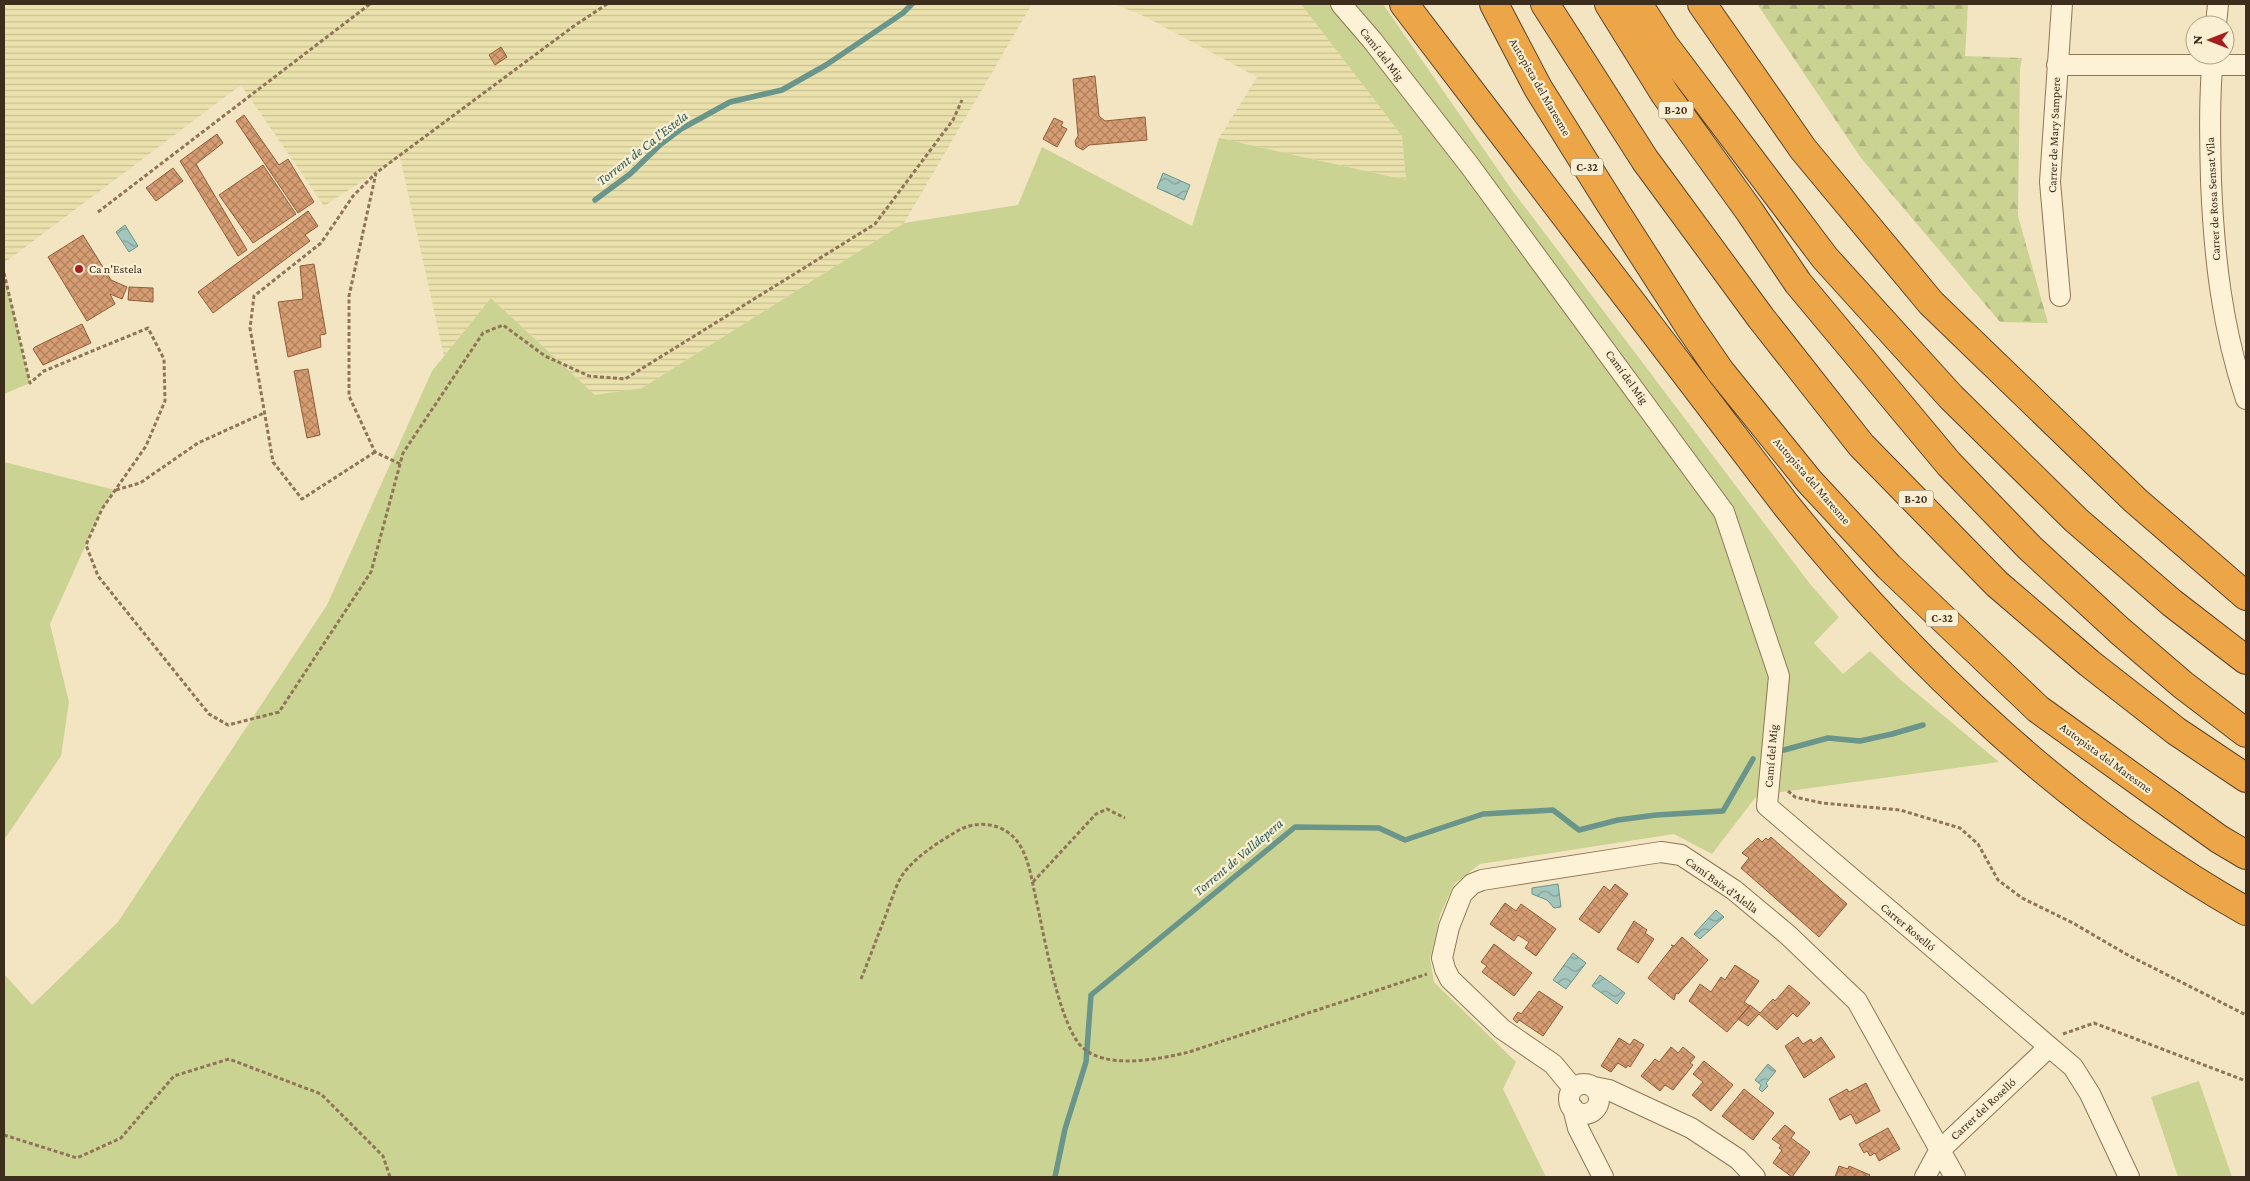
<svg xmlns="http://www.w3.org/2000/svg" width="2250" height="1181" font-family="'Crimson Pro',serif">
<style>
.farmland{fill:url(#farmland-rules)}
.green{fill:#cbd393}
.forest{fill:url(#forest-firs)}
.water{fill:url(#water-waves);stroke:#69958b}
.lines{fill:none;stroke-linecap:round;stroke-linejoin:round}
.stream{stroke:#69958b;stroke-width:5.5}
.building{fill:url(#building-cross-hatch);stroke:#925d39}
.minor-casing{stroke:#8f7556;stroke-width:22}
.highway-casing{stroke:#5d432b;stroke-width:30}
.path{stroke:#8f7556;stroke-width:3;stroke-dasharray:4 2.5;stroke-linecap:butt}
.minor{stroke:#fdf2d6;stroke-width:20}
.highway{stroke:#eda647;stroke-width:28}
.poi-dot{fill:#a61f1e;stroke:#faefd2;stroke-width:2}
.labels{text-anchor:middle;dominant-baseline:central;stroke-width:4.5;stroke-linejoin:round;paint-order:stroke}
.shield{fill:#faefd2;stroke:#766753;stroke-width:1}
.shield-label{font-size:11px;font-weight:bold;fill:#3d2d1c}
.street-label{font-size:12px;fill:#3d2d1c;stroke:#faefd2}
.poi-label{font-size:12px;fill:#3d2d1c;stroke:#faefd2;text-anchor:start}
.water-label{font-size:14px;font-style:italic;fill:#295f5c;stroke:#faefd2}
</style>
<defs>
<pattern id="farmland-rules" width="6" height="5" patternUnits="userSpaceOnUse" patternTransform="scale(1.25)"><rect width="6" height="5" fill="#eae1ad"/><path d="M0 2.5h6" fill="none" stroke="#cac194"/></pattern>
<pattern id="forest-firs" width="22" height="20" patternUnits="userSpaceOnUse" patternTransform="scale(1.25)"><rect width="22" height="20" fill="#cbd393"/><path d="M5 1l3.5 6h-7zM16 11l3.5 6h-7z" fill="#afb57e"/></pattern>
<pattern id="water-waves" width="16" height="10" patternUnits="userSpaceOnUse" patternTransform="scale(1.25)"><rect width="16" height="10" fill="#a4c5bc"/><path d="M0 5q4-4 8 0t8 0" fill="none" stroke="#87a098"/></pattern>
<pattern id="building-cross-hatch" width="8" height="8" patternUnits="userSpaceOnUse" patternTransform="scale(1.25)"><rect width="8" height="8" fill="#d69d72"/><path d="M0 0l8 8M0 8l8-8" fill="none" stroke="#af805d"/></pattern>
</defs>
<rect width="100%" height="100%" fill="#f3e5c1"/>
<!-- farmland -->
<path class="farmland" d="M4,4h1028l-128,219 -262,165 -47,7 -104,-97 -47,58 -44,-199 -76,49 -83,-121 -237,178z
M1113,4h188l101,132 4,44 -187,-42 38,-61 -113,-61z"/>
<!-- green -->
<path class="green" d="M1301,4h82l129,186 298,394 29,33 -25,26 29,31 27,-23 32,30 97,81 -225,31 -19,5 -43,56 -38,-20 -194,30 -26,20 -14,31 -10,44 4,23 82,80 -13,27 43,88h-1542v-203l28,31 86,-83 209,-317 105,-234 59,-73 104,97 47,-7 262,-165 114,-18 24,-58 150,79 27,-88 187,42 -4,-44z
M4,273l26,110 -26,11z
M4,462l111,28 -13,19 -52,115 19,78 -8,54 -57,84z
M2199,1081l33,96h-54l-27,-80z"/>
<!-- forest -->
<path class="forest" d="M1757,4h211l-3,52 57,2 -2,11 -2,147 30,107 -48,-1 -139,-164z"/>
<!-- water -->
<path class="water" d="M1163,173l27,12 -6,15 -27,-12z
M125,225l13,21 -9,6 -13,-20z
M1558,884l3,23 -7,1 -7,-8 -15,-6v-6z
M1716,910l8,7 -24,22 -6,-5z
M1573,953l13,10 -20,26 -13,-9z
M1600,975l25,18 -8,11 -25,-18z
M1768,1064l8,7 -10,12 2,3 -6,6 -3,-3 2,-4 -6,-5z"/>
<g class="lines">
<!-- stream -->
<path class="stream" d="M595,200l35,-26 31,-30 20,-15 49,-27 52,-12 44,-25 77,-52 9,-9
M1784,750l44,-12 32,3 32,-7 31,-9
M1055,1177l10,-48 21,-67 5,-67 204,-168 84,1 26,12 78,-26 70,-4 26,20 39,-10 38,-5 67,-4 30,-52"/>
</g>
<!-- building -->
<path class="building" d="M501,47l6,10 -12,8 -6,-10z
M1095,76l4,40 6,5 40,-4 2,23 -58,5 -6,5 -7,-4 -1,-5 3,-5 -5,-57z
M244,115l35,50 9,-6 26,43 -16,11 -62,-92z
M1054,118l9,4 -2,4 6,3 -10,18 -14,-8z
M217,134l6,9 -27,21 51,86 -9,6 -58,-95z
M263,165l33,49 -43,29 -34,-48z
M173,168l10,13 -27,20 -10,-13z
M308,211l10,15 -13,9 5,6 -97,72 -15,-21z
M83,235l28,45 16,7 -5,12 -12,-5 5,10 -28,17 -39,-64z
M314,264l12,70 -6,1 1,12 -33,10 -10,-55 25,-3 -3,-33z
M129,287l24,1v14l-25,-2z
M82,324l9,19 -48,22 -10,-16 2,-2z
M308,369l12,66 -13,3 -13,-67z
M1771,837l76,67 -28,33 -78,-69 8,-10 -7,-5 16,-15 4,4 4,-4 2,2z
M1615,884l13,10 -29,39 -20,-14 25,-33 6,5z
M1505,903l11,8 5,-7 35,25 -20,27 -11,-8 4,-6 -11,-7 -4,6 -24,-17z
M1634,921l13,9 -2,3 9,6 -16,24 -21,-14z
M1682,937l26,23 -30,34 -2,-1 -2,7 -26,-22 25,-32 -2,-1 3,1z
M1494,944l38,29 -18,23 -32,-24 5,-6 -6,-4z
M1735,965l24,16 -15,21 6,4 -23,26 -38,-31 11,-17 11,8 10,-15 4,3z
M1789,985l21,18 -13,14 -4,-4 -16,17 -18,-16 -11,12 -10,-7 12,-14 10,8 13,-14 2,2z
M1539,991l24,16 -20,29 -24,-16 -2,3 -4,-4 5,-7 3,2z
M1798,1037l5,7 8,-5 2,4 8,-6 14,20 -31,21 -19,-32z
M1619,1038l11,7 4,-6 10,6 -14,22 -2,-2 -2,3 -8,-5 -7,9 -10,-6z
M1671,1047l7,6 5,-6 12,10 -5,6 3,2 -20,25 -8,-5 -5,6 -19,-15 14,-17 4,3z
M1704,1061l29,24 -22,26 -19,-16 11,-13 -10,-8z
M1866,1083l14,28 -24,13 -5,-10 -11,6 -11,-21 18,-10 2,3z
M1744,1089l30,24 -21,27 -31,-24z
M1785,1125l10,8 -4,5 19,14 -18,25 -19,-14 9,-13 -3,-2 2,-3 -9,-6z
M1888,1128l12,21 -21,12 -4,-8 -5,3 -3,-5 -3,2 -5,-9z
M1839,1166l9,3 1,-3 21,9 -1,2h-34z"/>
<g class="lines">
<defs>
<path id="minor" d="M1341,4l31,36 98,126 254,346 55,164 -12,130 306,261 17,27 39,83
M2216,25l2,-21
M2213,55c-4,42 -3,84 -2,126 3,75 11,147 35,218
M2057,65h189
M2060,296l-10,-114 12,-178
M1569 1099a15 15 0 1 1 30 0a15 15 0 1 1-30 0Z
M1594,1087l15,3 82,38 47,31 17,18
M1573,1088l-20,-24 -51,-35 -52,-50 -5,-10 -3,-11 7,-31 13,-33 10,-10 10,-4 179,-28 20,3 53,35 54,45 69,66 98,176
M1573,1108l5,20 25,49
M1925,1177l14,-26 110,-104"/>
<path id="highway" d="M1404,4l382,501c127,158 283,306 460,406
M1494,4l44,84 70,112 81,126 31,45 89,110 80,86 149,142 181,130 27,16
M1545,4l100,156 116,158 100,127 136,139 92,79 87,68 70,47
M1609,4l56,90 85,118 48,71 151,181 81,84 90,83 63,54 63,48
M1638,4l27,42 160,212 126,139 125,123 96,83 74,57
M1702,4l101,145 128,154 205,198 110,95"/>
</defs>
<!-- minor casing -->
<use href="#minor" class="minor-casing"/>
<!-- highway casing -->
<use href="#highway" class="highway-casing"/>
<!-- path -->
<path class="path" d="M98,212l272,-208
M4,273l26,110 14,-12 104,-43 16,31 1,42 -19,45 -44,63 -16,36 12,31 111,138 19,11 51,-13 92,-140 32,-119 80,-120 20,-8 42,31 44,20 36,3 250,-155 78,-104 9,-20
M375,452l-73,47 -29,-37 -23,-134 4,-32 67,-53 32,-47 23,-23
M400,464l-25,-12 -26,-56v-100l27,-123 198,-147 33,-22
M116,490l24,-7 58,-40 66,-30
M1788,791l7,6 27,6 78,7 60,18 18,16 20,36 24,18 51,25 53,31 120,61
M1033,882l63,-68 11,-5 18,9
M861,979c9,-22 17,-44 26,-67 4,-11 8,-24 14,-35 13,-20 38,-35 58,-47 19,-10 44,-7 58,11 10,13 14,33 17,49 9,38 23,128 46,155 23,26 80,14 109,7l238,-78
M2063,1034l31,-11 152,58
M4,1135l73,23 44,-20 53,-62 55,-17 92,35 62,62 7,21"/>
<!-- minor -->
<use href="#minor" class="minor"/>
<!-- highway -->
<use href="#highway" class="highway"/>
</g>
<!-- markers -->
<circle class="poi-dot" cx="79" cy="269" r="5"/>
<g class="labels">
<!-- shield labels -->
<g class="shield">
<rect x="1658.5" y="101.5" width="35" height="17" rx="4"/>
<rect x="1571" y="158.5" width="32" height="17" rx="4"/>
<rect x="1898.5" y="490.5" width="35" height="17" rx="4"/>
<rect x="1926" y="609.5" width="32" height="17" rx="4"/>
</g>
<g class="shield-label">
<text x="1676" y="110">B-20</text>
<text x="1587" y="167">C-32</text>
<text x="1916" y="499">B-20</text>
<text x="1942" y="618">C-32</text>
</g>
<!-- street labels -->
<g class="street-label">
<text transform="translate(1382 54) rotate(52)">Camí del Mig</text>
<text transform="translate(1540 87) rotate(60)">Autopista del Maresme</text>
<text transform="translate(2054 135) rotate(-88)">Carrer de Mary Sampere</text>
<text transform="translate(2213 199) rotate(-93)">Carrer de Rosa Sensat Vila</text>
<text transform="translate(1627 377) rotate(54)">Camí del Mig</text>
<text transform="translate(1812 481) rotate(49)">Autopista del Maresme</text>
<text transform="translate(1771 756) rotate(-85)">Camí del Mig</text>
<text transform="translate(2106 758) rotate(36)">Autopista del Maresme</text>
<text transform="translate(1722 885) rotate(36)">Camí Baix d'Alella</text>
<text transform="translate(1908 927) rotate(40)">Carrer Roselló</text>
<text transform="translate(1983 1109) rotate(-43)">Carrer del Roselló</text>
</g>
<!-- poi labels -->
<g class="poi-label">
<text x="89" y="269">Ca n'Estela</text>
</g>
<!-- water labels -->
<g class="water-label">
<text transform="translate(642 148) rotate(-38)">Torrent de Ca l'Estela</text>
<text transform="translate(1238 857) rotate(-40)">Torrent de Valldepera</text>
</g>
</g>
<!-- border -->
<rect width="2250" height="1181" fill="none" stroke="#3d2d1c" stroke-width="10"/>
<!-- north arrow -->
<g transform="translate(2210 40) rotate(270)"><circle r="24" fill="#faefd2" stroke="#aea189"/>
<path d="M0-4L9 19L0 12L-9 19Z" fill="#a61f1e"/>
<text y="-8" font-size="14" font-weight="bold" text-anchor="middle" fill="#3d2d1c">N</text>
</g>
</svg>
